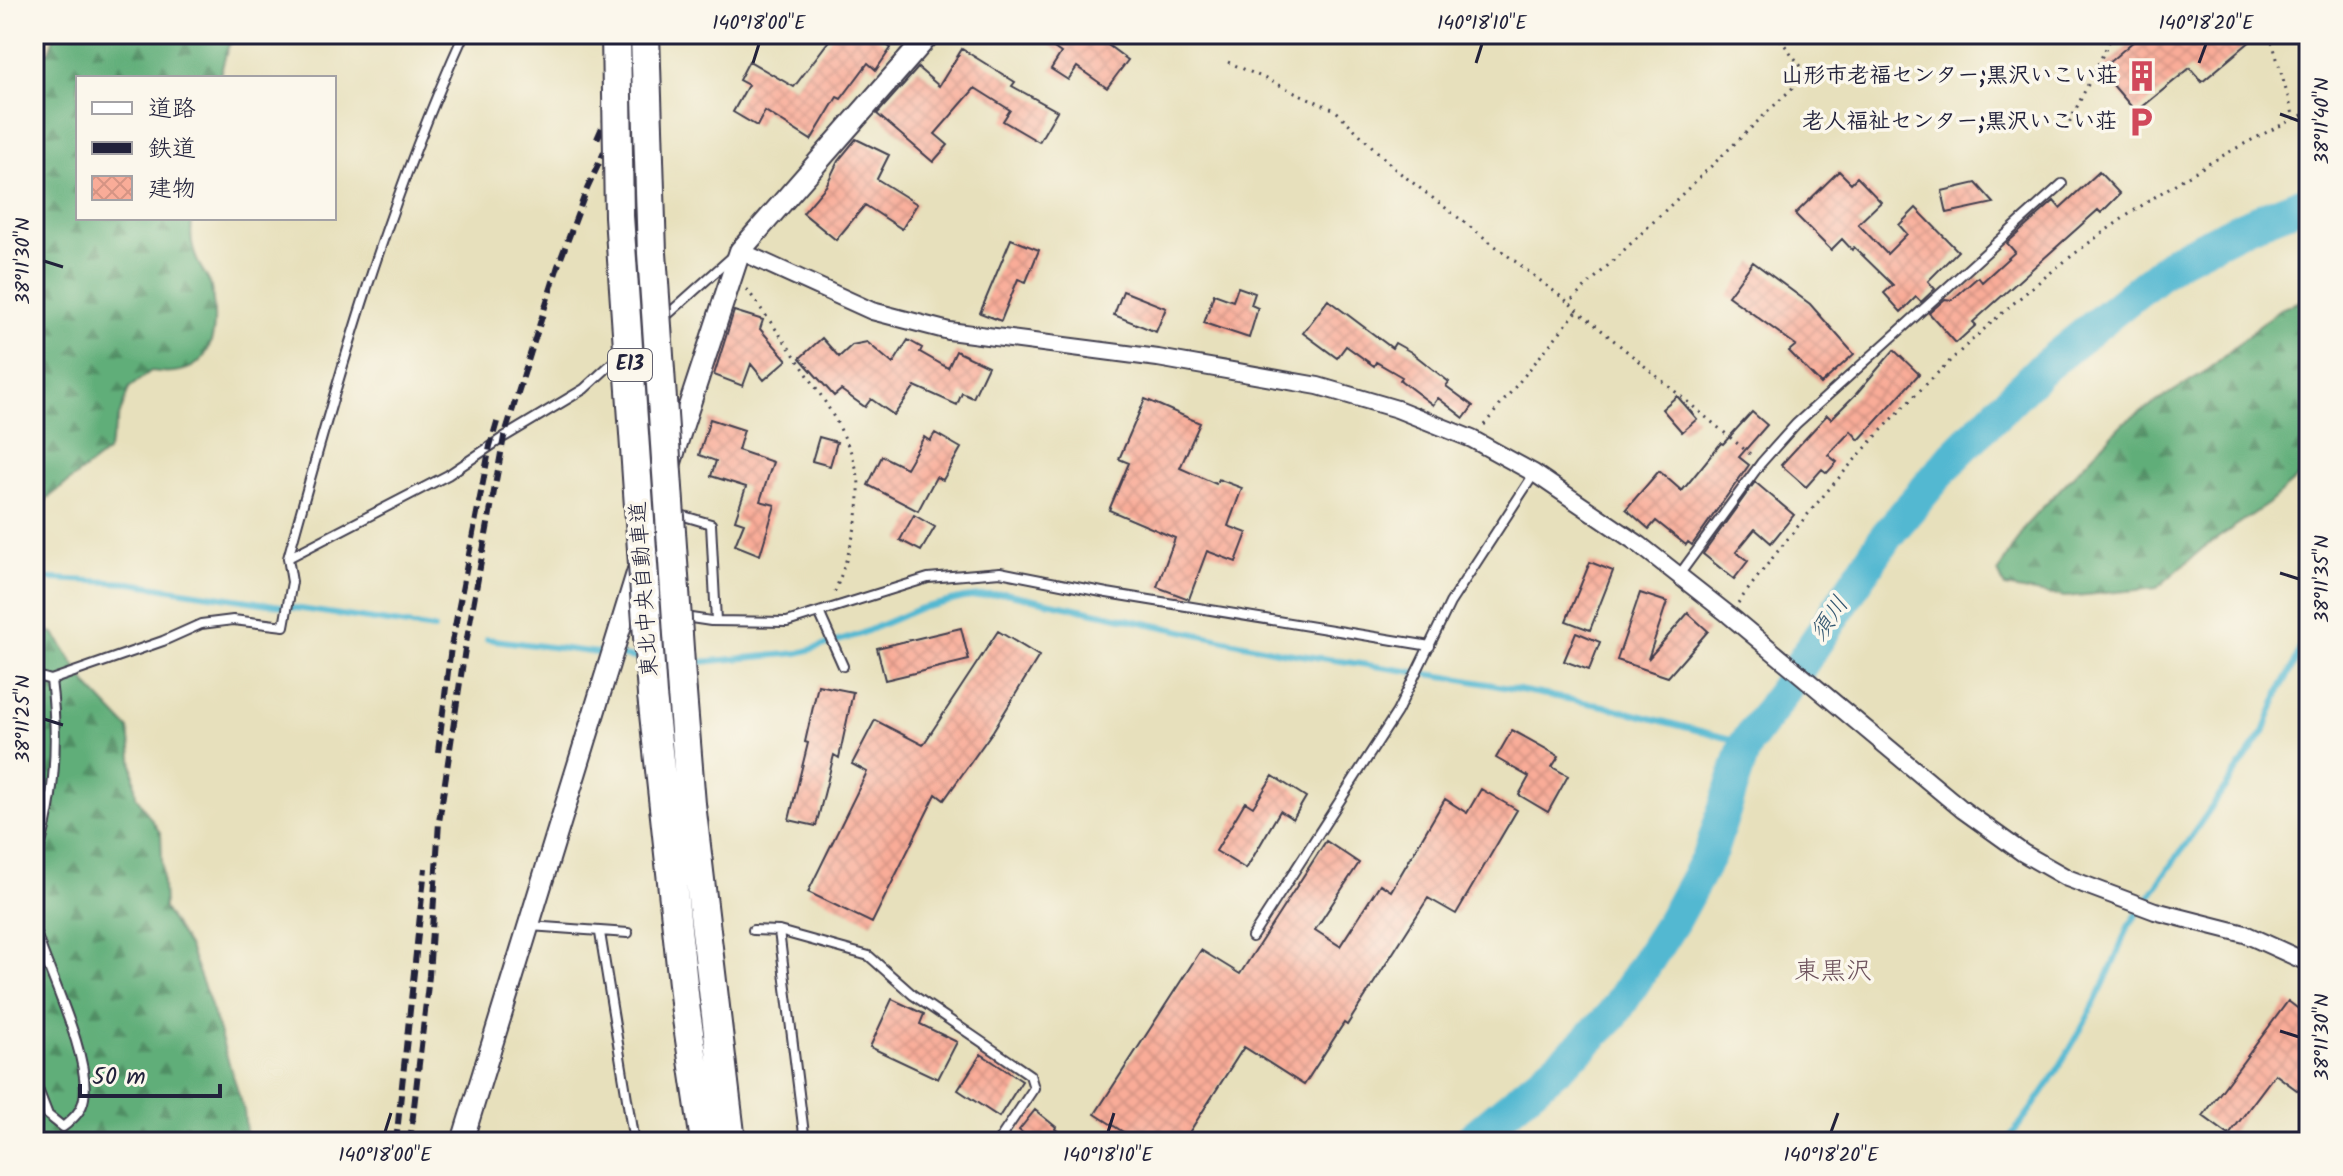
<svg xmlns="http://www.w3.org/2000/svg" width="2343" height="1176" font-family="Kalam,'Klee One',sans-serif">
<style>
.forest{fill:url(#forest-firs);stroke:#41685a;stroke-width:2}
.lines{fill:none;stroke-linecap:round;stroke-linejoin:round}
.stream{stroke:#53b8d1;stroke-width:6}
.river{stroke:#53b8d1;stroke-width:34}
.building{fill:url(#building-cross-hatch)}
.service-casing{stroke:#403e4e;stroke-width:12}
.minor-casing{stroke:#403e4e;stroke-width:20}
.tertiary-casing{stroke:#403e4e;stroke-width:24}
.motorway-casing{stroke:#403e4e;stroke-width:32}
.path{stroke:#403e4e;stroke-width:3;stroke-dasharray:2 6;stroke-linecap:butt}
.service{stroke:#fff;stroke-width:8}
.minor{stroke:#fff;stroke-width:16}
.tertiary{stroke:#fff;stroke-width:20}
.motorway{stroke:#fff;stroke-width:28}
.rail{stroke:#22223b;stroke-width:6;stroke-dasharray:12 6;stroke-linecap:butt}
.motorway-bridge-casing{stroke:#403e4e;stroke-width:32;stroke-linecap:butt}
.motorway-bridge{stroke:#fff;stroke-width:28}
.ticks{fill:none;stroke:#22223b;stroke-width:3}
.labels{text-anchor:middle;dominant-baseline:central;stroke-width:7;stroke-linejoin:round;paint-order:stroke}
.shield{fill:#fbf7ec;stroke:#636270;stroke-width:2}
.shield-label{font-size:20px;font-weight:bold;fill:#22223b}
.poi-label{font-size:22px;font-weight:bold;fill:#22223b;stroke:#fbf7ec;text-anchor:end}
.street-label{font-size:22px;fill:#22223b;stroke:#fbf7ec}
.water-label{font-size:24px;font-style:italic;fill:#335670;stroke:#fbf7ec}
.quarter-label{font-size:26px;fill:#6d525c;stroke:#fbf7ec}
.neatline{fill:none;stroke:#22223b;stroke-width:3}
.ticks-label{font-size:20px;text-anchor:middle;fill:#22223b}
</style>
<defs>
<pattern id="forest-firs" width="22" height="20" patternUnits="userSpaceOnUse" patternTransform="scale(2)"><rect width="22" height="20" fill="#60ae79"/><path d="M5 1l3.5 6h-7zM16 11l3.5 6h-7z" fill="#4f8d64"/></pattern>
<pattern id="building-cross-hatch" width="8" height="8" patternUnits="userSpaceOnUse" patternTransform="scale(2)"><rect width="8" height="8" fill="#f9ac98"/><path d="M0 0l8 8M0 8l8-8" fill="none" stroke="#d59484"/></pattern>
</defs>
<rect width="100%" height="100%" fill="#fbf7ec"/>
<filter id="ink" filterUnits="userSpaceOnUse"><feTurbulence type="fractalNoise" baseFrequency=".0125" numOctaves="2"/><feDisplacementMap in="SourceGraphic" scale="16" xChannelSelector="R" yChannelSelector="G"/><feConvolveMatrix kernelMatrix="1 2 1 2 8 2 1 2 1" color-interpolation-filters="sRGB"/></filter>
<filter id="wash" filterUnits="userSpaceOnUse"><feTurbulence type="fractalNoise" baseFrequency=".006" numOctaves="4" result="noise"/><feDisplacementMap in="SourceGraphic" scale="32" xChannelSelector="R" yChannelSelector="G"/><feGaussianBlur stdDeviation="1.8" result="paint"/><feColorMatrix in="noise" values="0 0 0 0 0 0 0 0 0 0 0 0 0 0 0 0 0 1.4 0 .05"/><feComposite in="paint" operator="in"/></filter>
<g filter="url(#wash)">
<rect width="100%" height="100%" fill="#e7e0bc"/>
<!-- forest -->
<path class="forest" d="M55,34h182l-9,13 -9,31h-141v140h115c-4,15 -1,34 7,48 4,7 10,14 11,22 9,48 1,93 -60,83l-22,17 -22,64 -59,46 -14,18v-459l15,-6z
M2309,297v171l-41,36 -65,44 -46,40 -92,9 -60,-10 -7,-15 27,-46 98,-103 86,-54 69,-59z
M34,628l20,5 34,53 41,43 7,67 25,38 3,75 25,39 20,52 35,111 3,31h-213z"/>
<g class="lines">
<!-- stream -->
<path class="stream" d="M34,578l96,5 304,46
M487,639l119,15
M617,655l25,4
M689,663l110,-10 59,-18 60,-26 46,-11 41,-5 276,59 180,27 143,27 142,37
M2006,1142c51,-63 93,-139 122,-215l136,-195 17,-44 13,-23 15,-43"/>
<!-- river -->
<path class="river" d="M1468,1142l113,-95 31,-31 61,-95 38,-70 35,-108 24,-32 117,-176 66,-78 86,-86 136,-110 70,-35 64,-25"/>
</g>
<g id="blocks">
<!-- building -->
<path class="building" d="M834,34h37l20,14 -15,22 -8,-7 -27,36 -4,-2 -26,43 -46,-29 -8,15 -24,-14 15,-27 -9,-5 10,-19 45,26z
M1034,34h59l35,26 -21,28 -30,-21 -9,13 -17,-11 10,-16z
M2142,34h117l-57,48 -12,-14 -54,44 -36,-42z
M962,49l53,33 -3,4 45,25 -18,31 -36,-21 7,-11 -35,-22 -40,46 13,11 -15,17 -56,-48 41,-46 21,18z
M856,139l33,16 -12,24 40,25 -15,25 -37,-24 -29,35 -33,-27 23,-27 12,-25z
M1839,171l12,12 6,-6 24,25 -23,22 29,30 20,-20 -8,-9 17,-17 42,43 -30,30 7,8 -14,13 -5,-5 -15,15 -17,-19 9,-8 -39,-38 -2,3 -10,-11 -11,11 -36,-36z
M2099,172l21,22 -19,19 -3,-3 -66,59 -59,53 3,3 -20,18 -27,-30 16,-14 7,1 26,-23 4,5 33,-30 -8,-9 47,-42 6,7z
M1976,183l18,20 -47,10 -5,-22z
M1011,239l28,11 -13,32 -8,-3 -17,42 -21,-8z
M1753,262l57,42 44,50 -33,30 -32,-33 7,-6 -68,-49z
M1238,287l17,6 -4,12 7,3 -9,30 -45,-15 10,-29 19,7z
M1123,291l43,17 -10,24 -42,-17z
M1328,300l64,48 3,-5 16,9 38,30 -3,4 27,20 -9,12 -26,-20 -5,7 -33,-25 2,-3 -26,-15 -2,4 -28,-20 -9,12 -34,-25z
M734,311l29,9 -3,9 27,31 -23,20 -13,-16 -8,22 -29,-11z
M822,338l17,19 13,-12 15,-3 26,22 15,-24 14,8 -2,4 28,16 8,-17 32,15 -15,32 -11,-5 -5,12 -42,-19 -21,29 -23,-16 -6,8 -24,-17 -7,6 -16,-18 -18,-20z
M1894,350l25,24 -60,66 -8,-9 -23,24 9,7 -10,11 -5,-4 -16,18 -25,-22 46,-50 4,4 25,-25z
M1677,396l20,23 -15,13 -20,-23z
M1145,399l55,24 -20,45 36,16 2,-5 24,9 -14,38 19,7 -11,29 -29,-11 -18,48 -32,-12 18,-49 -66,-28 20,-47 -10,-4z
M1752,412l15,13 -28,32 10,8 -57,80 -4,-3 -2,3 -30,-24 -7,8 -23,-20 33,-38 23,20 39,-48 2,1z
M710,419l34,11 -6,20 35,12 -13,39 15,4 -15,50 -25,-10 9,-22 -9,-3 11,-33 -35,-11 5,-15 -17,-6z
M935,433l26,15 -18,32 -7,-3 -18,34 -50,-26 14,-29 24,12 18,-31 6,4z
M819,437l18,5 -7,24 -18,-5z
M1755,482l39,33 -23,28 -16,-14 -19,23 12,9 -14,18 -31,-25z
M914,515l21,12 -14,24 -21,-11z
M1590,562l23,9 -23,59 -24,-9z
M1640,593l27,9 -19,57 40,-46 20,18 -40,46 -51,-17z
M961,628l8,32 -84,20 -8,-32z
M998,631l41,25 -46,75 -49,69 -8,-6 -64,129 -64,-31 59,-120 -15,-8 23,-44 48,25z
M1576,632l24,10 -11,28 -25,-9z
M818,685l35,7 -14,66 -5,-3 -18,71 -27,-6 19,-77 -3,-1z
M1512,730l47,26 -7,11 16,9 -20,36 -29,-17 10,-18 -33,-19z
M1273,776l33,21 -13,22 -13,-8 -34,58 -30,-18 29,-49 8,5z
M1481,789l36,21 -61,104 -28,-16 -81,127 -3,-2 -40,62 -60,-38 -61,95h-44l-44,-28 106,-164 39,24 86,-133 33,22 -44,67 25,16 40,-62 11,7 54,-92 22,14z
M892,999l32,15 -4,10 37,18 -19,37 -68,-32z
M2288,1001l21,16v82l-34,-25 -46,61 -26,-19z
M981,1054l41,27 -23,36 -41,-27z
M1035,1110l21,17 -1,2 17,13h-39l-14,-12z"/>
</g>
</g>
<g filter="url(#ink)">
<use href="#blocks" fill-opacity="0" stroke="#403e4e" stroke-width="2"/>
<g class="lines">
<defs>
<path id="service" d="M665,317l67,-60
M677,514l34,10 5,97
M288,558l160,-83 56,-38 80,-48 37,-34
M1679,575l82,-112 35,-39 266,-240
M651,612l60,9 76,1 141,-44 72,-6 107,21 323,53
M819,612l24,54
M34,675l17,5 112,-39 38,-17 32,-4 51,6 8,-44 -4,-24c50,-181 98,-352 176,-524
M34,866c21,-60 25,-122 17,-186
M530,926l98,7
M34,927c13,43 57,129 50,171 -2,13 -11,21 -21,29l-15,-12 -14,-36
M753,930l26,1 90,25 44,39 117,80 4,13 -35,52 2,2
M779,931l26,211
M600,933l34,209
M1252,937l145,-225 53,-109 84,-129"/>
<path id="minor" d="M740,251l132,60 77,20 209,27 160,28 79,23 75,30 62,34 106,72 89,70 234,195 60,43 44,25 88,33 90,23 64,29"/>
<path id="tertiary" d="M462,1142l215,-699 63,-192 190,-217"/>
<path id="motorway" d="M682,693l9,111 40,338
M652,695l34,317 19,130"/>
</defs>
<!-- service casing -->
<use href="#service" class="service-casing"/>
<!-- minor casing -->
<use href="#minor" class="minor-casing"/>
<!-- tertiary casing -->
<use href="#tertiary" class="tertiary-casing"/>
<!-- motorway casing -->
<use href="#motorway" class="motorway-casing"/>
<!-- path -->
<path class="path" d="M2270,34l24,84
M1228,62l107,48 60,59 173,133
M2066,129l47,-95
M747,289c31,45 111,145 112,197 1,37 -12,74 -25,108
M1484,425l94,-115
M1750,454l-181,-151 238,-229 -31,-40
M1738,603c151,-202 339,-386 571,-491"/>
<!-- service -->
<use href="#service" class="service"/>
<!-- minor -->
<use href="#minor" class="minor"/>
<!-- tertiary -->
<use href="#tertiary" class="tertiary"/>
<!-- motorway -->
<use href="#motorway" class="motorway"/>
<!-- rail -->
<path class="rail" d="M597,139l46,-105
M438,752l13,-105 39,-201 7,-24
M396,1142l29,-274
M410,1142l19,-166 10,-154 26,-173 39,-212 54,-171 29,-77 72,-155"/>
<defs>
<path id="motorway-bridge" d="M616,34l3,182 33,479
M645,34l7,219 30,440"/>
</defs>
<!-- motorway-bridge casing -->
<use href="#motorway-bridge" class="motorway-bridge-casing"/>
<!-- motorway-bridge -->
<use href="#motorway-bridge" class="motorway-bridge"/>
</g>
</g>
<!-- ticks -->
<path class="ticks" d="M753,63l6,-19M1476,63l6,-19M2199,63l7,-19M2280,114l19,7M44,261l19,6M2280,573l19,6M44,719l19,6M2280,1031l19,6M385,1132l6,-19M1108,1132l6,-19M1831,1132l7,-19"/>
<!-- icons -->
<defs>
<symbol id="building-bare" viewBox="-9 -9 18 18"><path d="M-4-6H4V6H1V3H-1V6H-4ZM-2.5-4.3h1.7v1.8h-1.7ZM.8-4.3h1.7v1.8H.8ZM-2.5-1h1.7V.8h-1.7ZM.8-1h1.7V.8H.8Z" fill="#d1495b" stroke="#fbf7ec" stroke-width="2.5" paint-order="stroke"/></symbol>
<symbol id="parking-bare" viewBox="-9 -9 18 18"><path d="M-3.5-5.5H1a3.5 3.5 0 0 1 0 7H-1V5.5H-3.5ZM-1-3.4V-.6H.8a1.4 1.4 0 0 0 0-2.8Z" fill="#d1495b" stroke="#fbf7ec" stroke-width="2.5" paint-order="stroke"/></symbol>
</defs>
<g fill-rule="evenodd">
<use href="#building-bare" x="2120" y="54" width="44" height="44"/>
<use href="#parking-bare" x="2119" y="100" width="44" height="44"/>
</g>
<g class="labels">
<!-- shield labels -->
<rect class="shield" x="608" y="349" width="44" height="32" rx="6"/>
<g class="shield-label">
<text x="630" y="365">E13</text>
</g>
<!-- poi labels -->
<g class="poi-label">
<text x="2118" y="76">山形市老福センター;黒沢いこい荘</text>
<text x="2117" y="122">老人福祉センター;黒沢いこい荘</text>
</g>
<!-- street labels -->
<g class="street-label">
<text transform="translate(645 589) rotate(-94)">東北中央自動車道</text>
</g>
<!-- water labels -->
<g class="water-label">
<text transform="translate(1830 619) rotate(-56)">須川</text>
</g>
<!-- quarter labels -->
<g class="quarter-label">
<text x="1833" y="972">東黒沢</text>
</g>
</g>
<!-- margin -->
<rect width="2343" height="1176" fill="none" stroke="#fbf7ec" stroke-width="88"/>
<!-- legend -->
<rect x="76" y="76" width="260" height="144" fill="#fbf7ec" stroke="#a4a2a5" stroke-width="2"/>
<rect x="92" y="102" width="40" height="12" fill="#ffffff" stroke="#a4a2a5" stroke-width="2"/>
<text x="148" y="116" font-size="24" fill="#22223b">道路</text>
<rect x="92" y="142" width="40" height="12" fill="#22223b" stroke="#a4a2a5" stroke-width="2"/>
<text x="148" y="156" font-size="24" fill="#22223b">鉄道</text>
<rect x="92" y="176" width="40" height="24" fill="url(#building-cross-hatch)" stroke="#a4a2a5" stroke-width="2"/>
<text x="148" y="196" font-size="24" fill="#22223b">建物</text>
<!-- scale -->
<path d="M80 1084v12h140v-12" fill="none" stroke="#22223b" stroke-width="4"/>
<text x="92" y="1084" font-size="24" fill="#22223b" stroke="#fbf7ec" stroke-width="6" paint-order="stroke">50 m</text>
<rect x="44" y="44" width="2255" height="1088" class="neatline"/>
<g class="ticks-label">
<text x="759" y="29">140°18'00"E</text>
<text x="1482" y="29">140°18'10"E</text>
<text x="2206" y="29">140°18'20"E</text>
<text transform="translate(2321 121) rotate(-90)" y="7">38°11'40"N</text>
<text transform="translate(22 261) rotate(-90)" y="7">38°11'30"N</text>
<text transform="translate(2321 579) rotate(-90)" y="7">38°11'35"N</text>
<text transform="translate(22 719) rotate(-90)" y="7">38°11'25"N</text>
<text transform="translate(2321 1037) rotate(-90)" y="7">38°11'30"N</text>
<text x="385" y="1161">140°18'00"E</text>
<text x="1108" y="1161">140°18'10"E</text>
<text x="1831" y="1161">140°18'20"E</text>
</g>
</svg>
